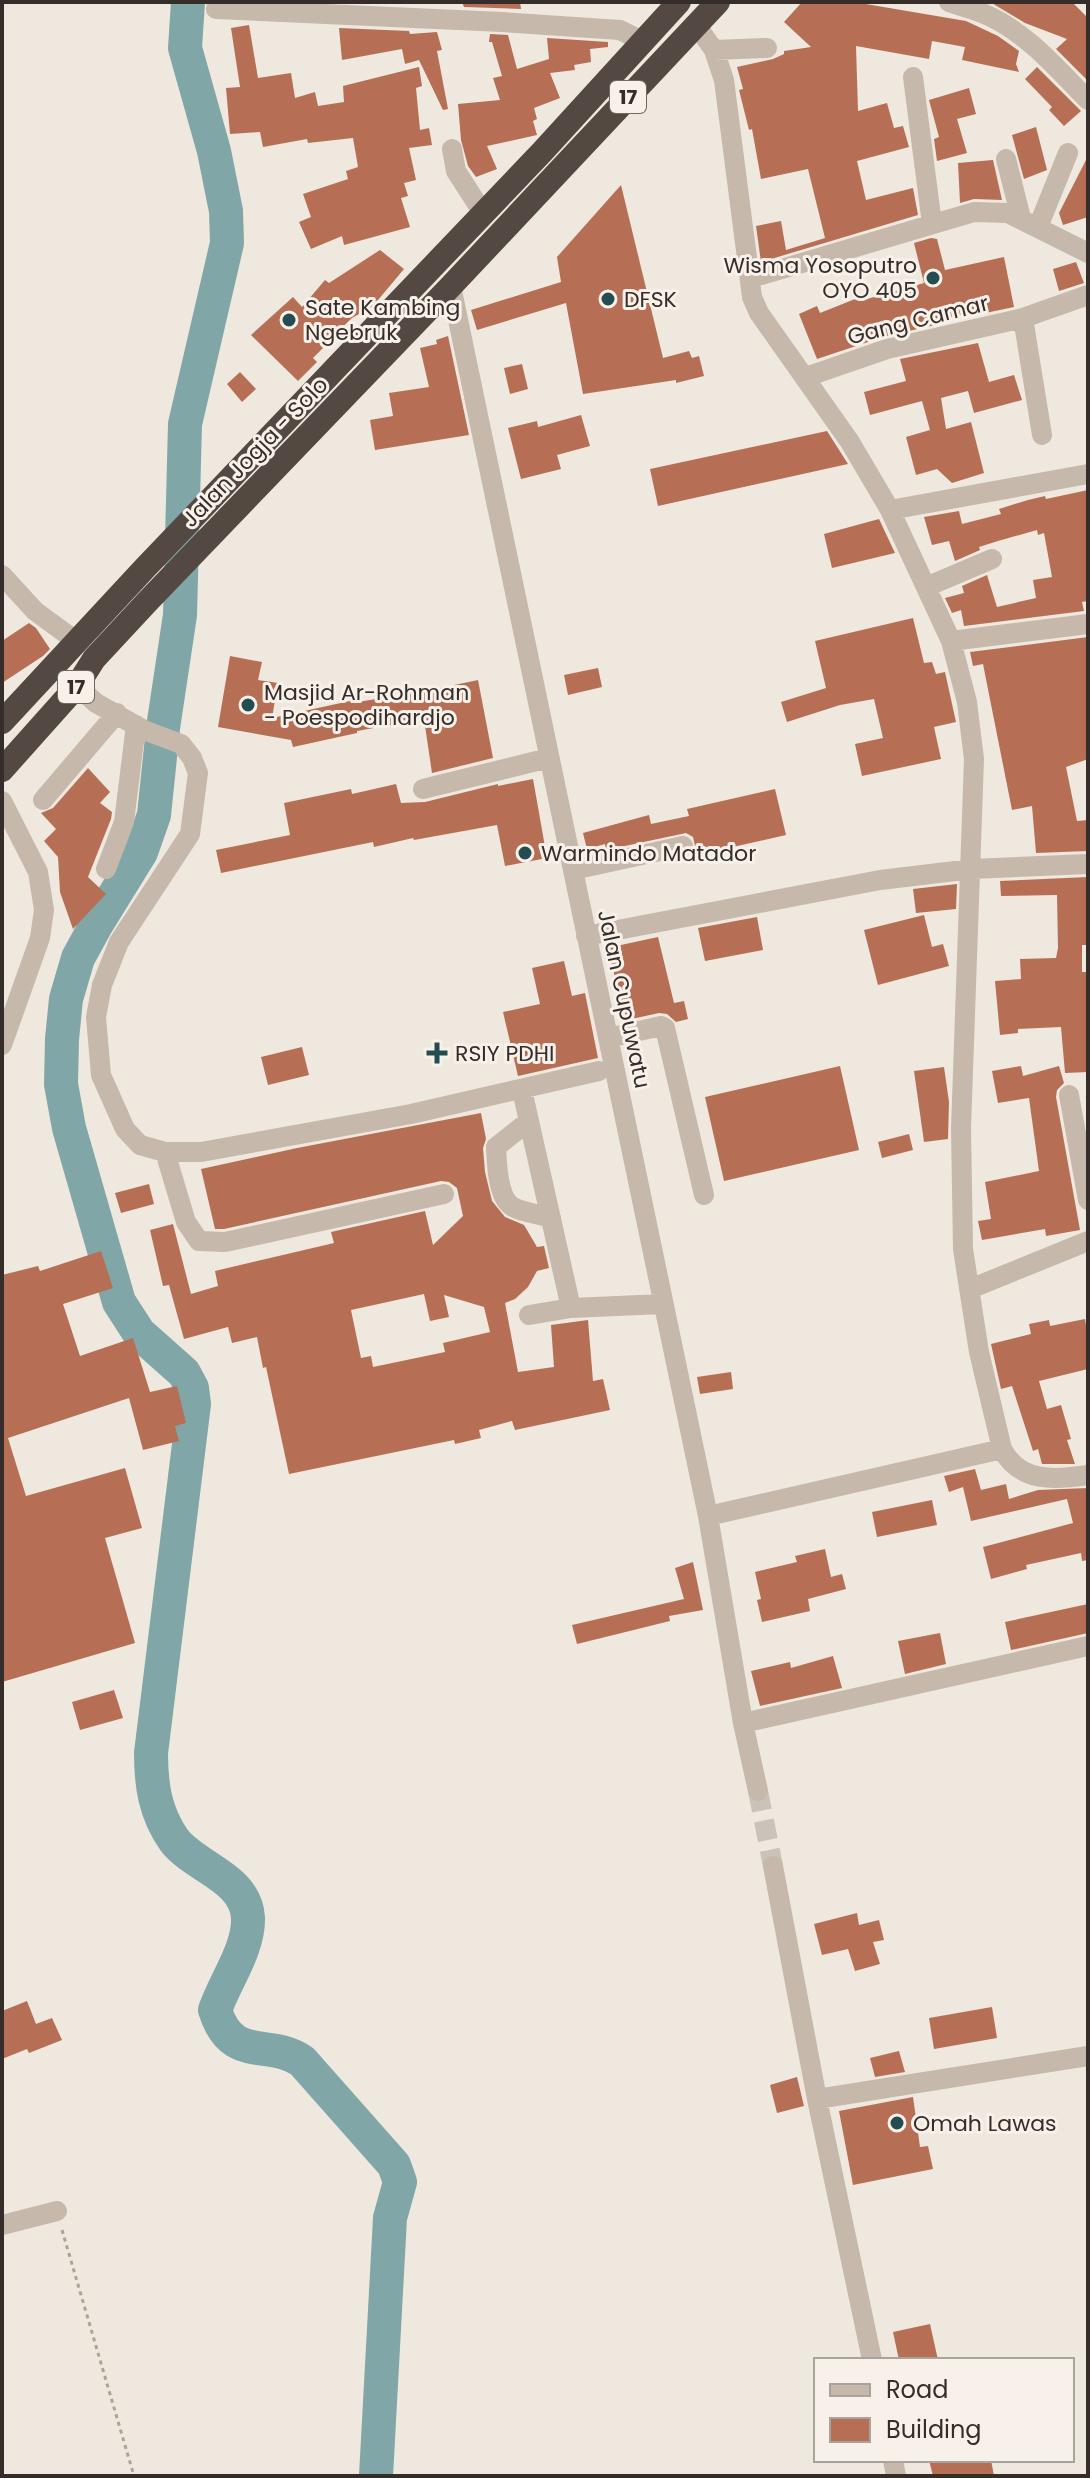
<svg xmlns="http://www.w3.org/2000/svg" width="1090" height="2478" font-family="Poppins,sans-serif">
<style>
.lines{fill:none;stroke-linecap:round;stroke-linejoin:round}
.river{stroke:#81a6a8;stroke-width:34}
.building{fill:#b66f55;fill-rule:evenodd}
.minor-tunnel{stroke:#cac3ba;stroke-width:20;stroke-dasharray:20 10;stroke-linecap:butt}
.path{stroke:#b1a296;stroke-width:3;stroke-dasharray:4 4;stroke-linecap:butt}
.minor{stroke:#c6b8ab;stroke-width:20}
.highway{stroke:#544842;stroke-width:24}
.poi-dot{fill:#244d51;stroke:#f7f1ea;stroke-width:3}
.labels{text-anchor:middle;dominant-baseline:central;stroke-width:6;stroke-linejoin:round;paint-order:stroke}
.shield{fill:#f7f1ea;stroke:#6f6864;stroke-width:2}
.shield-label{font-size:20px;font-weight:bold;fill:#352d2a}
.poi-label{font-size:22px;fill:#352d2a;stroke:#f7f1ea;text-anchor:start}
.street-label{font-size:22px;fill:#352d2a;stroke:#f7f1ea}
</style>
<rect width="100%" height="100%" fill="#efe8de"/>
<g class="lines">
<!-- river -->
<path class="river" d="M188,2l-3,46 29,103 12,60 1,32 -42,181 -5,191 -17,113 -9,87 -13,37 -45,73 -18,33 -12,41 -4,40 -1,45 8,44 50,174 20,31 45,40 8,15 2,16 -43,349c0,32 4,60 23,87 21,28 72,37 74,78 1,31 -23,63 -33,92 17,54 53,28 87,51l92,104 6,17 -10,36 -14,258"/>
</g>
<!-- building -->
<path class="building" d="M462,2h58l1,7 -57,-2z
M802,2h52l112,19 32,15 21,15 -3,13 3,8 -57,-12 3,-13 -33,-6 -3,18 -73,-13 2,65 29,-8 7,25 9,-2 6,21 -52,14 9,39 47,-12 5,27 -157,47 -5,-36 25,-5 5,29 39,-12 -17,-69 -47,10 -9,-50 -3,1 -10,-40 4,-1 -6,-22 36,-8 11,-5v-3l27,-4 -27,-25z
M990,2h82l16,16v63l-32,-32 11,-10 -42,-16z
M249,25l9,53 33,-5 4,25 20,-6 3,14 26,-4 -1,-16 76,-19 3,19 -6,2 4,42 9,-2 3,17 -23,3 7,32 -12,3 4,13 -7,2 9,29 -66,18 -2,-9 -31,13 -12,-27 12,-5 -8,-23 45,-15 -2,-8 12,-4 -5,-29 -45,5 -1,-4 -44,8 -3,-15 -30,2 -4,-46 14,-1 -9,-59z
M339,28l70,3 1,3 27,-2 5,18 -5,1 11,58 -5,1 -24,-50 -14,4 -3,-15 -60,11z
M490,34l18,1 9,34 32,-10 -2,-21 61,4v5l-18,2 1,13 -17,3 1,5 -25,3 10,25 -26,10 3,11 -4,2 4,14 -50,11 10,23 -21,8 -8,-11 -7,-26 -3,-36 42,-4 -7,-22 9,-2 -10,-34h-3z
M1037,67l44,44 -17,15 -15,-16 3,-3 -27,-28z
M969,88l7,26 -19,5 10,34 -30,8 -3,-22 5,-2 -10,-37z
M1036,127l11,43 -23,9 -12,-44z
M1088,156v61l-25,8 -4,-12z
M993,160l9,40 -28,-1 -14,4 -2,-40z
M621,185l42,173 26,-7 3,7 7,-2 5,20 -28,7v-3l-93,14 -17,-91 -89,27 -6,-20 90,-28 -4,-25z
M931,238l6,1 8,31 59,-13 10,50 -38,8v-4l-29,7 1,4 -65,15 -66,22 -18,-45 18,-8 3,7 45,-18 2,4 57,-16 -10,-40z
M380,250l24,19 -31,37 -21,12 -23,22 1,1 -17,17 4,4 -19,19 -47,-46 42,-38 9,10 23,-27 4,3z
M1076,262l8,21 -25,8 -6,-22z
M448,336l21,99 -94,15 -5,-30 23,-4 -4,-23 40,-6 -9,-39 17,-4 -1,-4z
M978,343l11,39 25,-7 8,25 -48,13 -6,-22 -27,7 5,31 25,-7 13,51 -32,10 -15,-14 -21,6 -10,-38 24,-7 -8,-29 -52,14 -6,-23 42,-11 -6,-22z
M522,364l6,25 -18,5 -6,-26z
M240,372l16,17 -14,13 -15,-18z
M581,415l9,31 -33,9 4,14 -40,10 -13,-51 29,-7 1,6z
M827,431l21,33 -190,42 -8,-37z
M1088,490v111l-6,1 2,9 -120,15 -3,-16 -9,3 -7,-15 19,-5 -2,-7 25,-11 10,32 39,-9 -3,-18 19,-3 -8,-44 -6,2 -1,-5 -39,11 -19,6 1,3 -25,11 -6,-20 -17,4 -8,-28 35,-6 3,13 39,-10 -2,-5 29,-9 17,-4 1,3z
M879,519l16,34 -63,15 -8,-34z
M913,618l11,45 8,-1 4,12 9,-2 11,50 -22,5 7,32 -79,17 -7,-32 28,-6 -9,-39 -34,6 -53,17 -6,-20 45,-14 -11,-47z
M29,623l7,5 14,21 -7,7 -41,27v-42z
M1088,637v122l-22,8 11,54 11,-1v31l-52,2 -4,-47 -20,4 -29,-146 -10,2 -3,-14z
M230,656l32,6 -4,18 20,3 -6,35 78,-17 1,2 70,-11 57,-12 15,78 -61,15 -8,-54 -67,12v2l-64,14 -2,-7 -73,-13z
M598,668l4,19 -34,8 -4,-20z
M88,768l22,24 -10,11 12,9 -1,7 -23,58 18,17 -33,35 -13,-37 -2,-35 -14,-16 12,-12 -15,-16 12,-5z
M533,779l14,79 -42,8 -8,-41 -83,15 -1,-2 -39,9 -1,-5 -152,31 -5,-23 74,-15 -6,-32 67,-14 1,5 44,-10 5,19 24,-1 73,-18v2z
M775,789l11,46 -89,20 -4,-18 -7,-4 -80,17 -1,-6 -18,5 -4,-16 66,-18 2,9 38,-8 -2,-7z
M1088,877v68h-6v27h6v100l-23,1 -4,-46 -43,2v4l-18,2 -5,-54 26,-2 -1,-20 36,-1 2,-10 -1,-53 -56,1 -1,-15z
M957,884l-1,25 -40,4 -3,-24z
M924,915l8,32 11,-3 6,22 -71,19 -14,-55z
M757,917l6,33 -58,11 -7,-33z
M658,937l16,66 10,-2 4,18 -12,3 -9,-8 -8,-1 -32,7 -20,-72z
M564,961l8,35 13,-3 13,65 -80,18 -15,-64 37,-8 -8,-36z
M302,1047l7,28 -41,10 -7,-28z
M840,1066l19,84 -135,31 -19,-84z
M1021,1066l2,10 36,-10 5,17 -7,7 -1,7 24,133 -34,6 -1,-7 -63,11 -4,-19 13,-2 -6,-37 54,-11 -10,-73 -31,5 -6,-32z
M944,1067l5,35 -1,37 -24,3 -10,-71z
M481,1113l5,26 -3,9 2,24 7,29 13,16 19,8 13,22 7,-1 5,22 -12,3 -9,16 -13,12 -10,4 13,69 36,-5 -3,-42 37,-5 5,61 10,-2 7,31 -95,20 -3,-9 -33,9 2,8 -26,6 -1,-4 -165,34 -23,-107 -3,1 -6,-31 -25,6 -4,-16 -44,12 -15,-54 -6,1 -13,-56 23,-6 18,70 27,-8 -3,-15 119,-28 -3,-11 94,-21 8,34 30,-29 -6,-28 -8,-6 -8,-1 -217,48h-9l-14,-60 96,-21zM424,1294l6,27 19,-4 -5,-22 40,12 6,25 -47,11 2,9 -72,15 -2,-11 -10,2 -10,-48z
M909,1134l4,16 -31,8 -4,-16z
M149,1184l5,20 -33,9 -6,-20z
M101,1251l12,37 -50,16 17,52 53,-18 17,54 27,-6 9,37 -11,3 4,15 -36,9 -14,-52 -121,40 18,58 99,-28 17,60 -37,10 30,105 -133,39v-407l36,-9 2,5z
M1085,1319l3,17v33l-49,12 8,28 14,-4 10,34 -4,1 8,24h-33l-4,-15 -5,2 -21,-65 -11,3 -10,-45 40,-10 -2,-10 20,-4 1,6z
M731,1372l2,17 -33,5 -3,-17z
M975,1469l6,21 25,-6 3,15 29,-9 50,-2v72l-6,1 -1,-8 -55,12 1,4 -36,10 -8,-32 90,-24 -6,-24 -96,22 -8,-34 -14,5 -5,-16z
M932,1500l5,25 -60,12 -5,-25z
M825,1549l6,28 11,-3 4,15 -38,10 2,12 -48,11 -5,-22 4,-1 -6,-27 42,-10 -2,-6z
M693,1562l10,48 -34,6 1,5 -93,23 -5,-19 112,-26 -9,-31z
M1088,1604v29l-77,17 -6,-28z
M940,1633l6,31 -41,10 -7,-33z
M833,1656l9,32 -82,18 -9,-35 39,-9 1,6z
M114,1690l9,28 -43,12 -8,-28z
M857,1913l2,12 20,-5 5,20 -11,2 7,22 -25,7 -7,-22 -26,6 -8,-31z
M27,2001l9,23 16,-6 10,22 -33,13 -2,-4 -25,10v-48z
M992,2007l5,31 -63,11 -5,-31z
M899,2051l6,21 -30,5 -5,-19z
M797,2077l7,29 -27,7 -7,-28z
M913,2097l7,50 8,-1 5,23 -80,16 -14,-74z
M930,2324l8,36h-39l-6,-28z
M929,2460h62l3,16h-61z"/>
<g class="lines">
<!-- minor-tunnel -->
<path class="minor-tunnel" d="M758,1791l15,75"/>
<!-- path -->
<path class="path" d="M62,2230l72,246"/>
<!-- minor -->
<path class="minor" d="M949,2c14,5 29,8 42,15 39,19 67,53 97,83
M216,9l286,13 118,8 22,11
M696,25l18,25 10,30 28,217 7,16 91,129 40,68 61,131 16,61 7,57 -13,369 2,121 16,103 23,97c18,34 53,31 86,26
M714,50l53,-2
M913,77l19,147
M452,149l4,22 27,42
M1006,159l15,59
M1038,227l30,-74
M751,278l223,-66 34,1 80,40
M451,286l257,1230 35,207 15,68
M1023,318l19,117
M806,377l81,-28 136,-31 65,-23
M890,510l198,-36
M2,575l33,36 41,30
M926,587l66,-28
M951,641l137,-17
M77,686l19,17 48,27 37,14 11,14 6,15 -8,61 -71,108 -17,43 -6,32 5,58 24,54 15,16 25,7h36l210,-38 188,-43
M423,789l126,-31
M43,800l74,-87
M2,801l36,71 6,38 -4,28 -38,107
M106,869l18,-47 12,-97
M573,870l110,-24
M586,936l294,-56 92,-11 116,-5
M608,1038l53,-12 4,2 39,167
M522,1090l49,218
M1069,1095l19,105
M529,1121l-33,26c1,16 1,51 17,60 11,6 26,7 38,11
M165,1152l21,70 13,19 26,1 219,-48
M970,1289l118,-48
M529,1315l42,-7 92,-4
M708,1516l294,-67
M743,1723l345,-77
M773,1866l44,233 55,261
M817,2099l271,-43
M2,2225l55,-14
M893,2460l3,16"/>
<!-- highway -->
<path class="highway" d="M2,722l142,-153 398,-417 137,-150
M2,770l75,-84 17,-27 53,-57 304,-316 267,-284"/>
</g>
<!-- markers -->
<g class="poi-dot">
<circle cx="933" cy="278" r="8"/>
<circle cx="608" cy="299" r="8"/>
<circle cx="289" cy="320" r="8"/>
<circle cx="248" cy="705" r="8"/>
<circle cx="525" cy="853" r="8"/>
<path d="M433 1041h8v8h8v8h-8v8h-8v-8h-8v-8h8z"/>
<circle cx="897" cy="2123" r="8"/>
</g>
<g class="labels">
<!-- shield labels -->
<g class="shield">
<rect x="610" y="81" width="36" height="32" rx="6"/>
<rect x="58" y="671" width="36" height="32" rx="6"/>
</g>
<g class="shield-label">
<text x="628" y="97">17</text>
<text x="76" y="687">17</text>
</g>
<!-- poi labels -->
<g class="poi-label">
<text x="917" y="265" text-anchor="end">Wisma Yosoputro<tspan x="917" dy="25">OYO 405</tspan></text>
<text x="624" y="299">DFSK</text>
<text x="305" y="307">Sate Kambing<tspan x="305" dy="25">Ngebruk</tspan></text>
<text x="264" y="692">Masjid Ar-Rohman<tspan x="264" dy="25">- Poespodihardjo</tspan></text>
<text x="541" y="853">Warmindo Matador</text>
<text x="455" y="1053">RSIY PDHI</text>
<text x="913" y="2123">Omah Lawas</text>
</g>
<!-- street labels -->
<g class="street-label">
<text transform="translate(918 320) rotate(-14)">Gang Camar</text>
<text transform="translate(255 452) rotate(-46)">Jalan Jogja - Solo</text>
<text transform="translate(624 999) rotate(78)">Jalan Cupuwatu</text>
</g>
</g>
<!-- border -->
<rect width="1090" height="2478" fill="none" stroke="#352d2a" stroke-width="8"/>
<!-- legend -->
<rect x="814" y="2358" width="260" height="104" fill="#f7f1ea" stroke="#a9a39d" stroke-width="2"/>
<rect x="830" y="2384" width="40" height="12" fill="#c6b8ab" stroke="#a9a39d" stroke-width="2"/>
<text x="886" y="2398" font-size="24" fill="#352d2a">Road</text>
<rect x="830" y="2418" width="40" height="24" fill="#b66f55" stroke="#a9a39d" stroke-width="2"/>
<text x="886" y="2438" font-size="24" fill="#352d2a">Building</text>
</svg>
